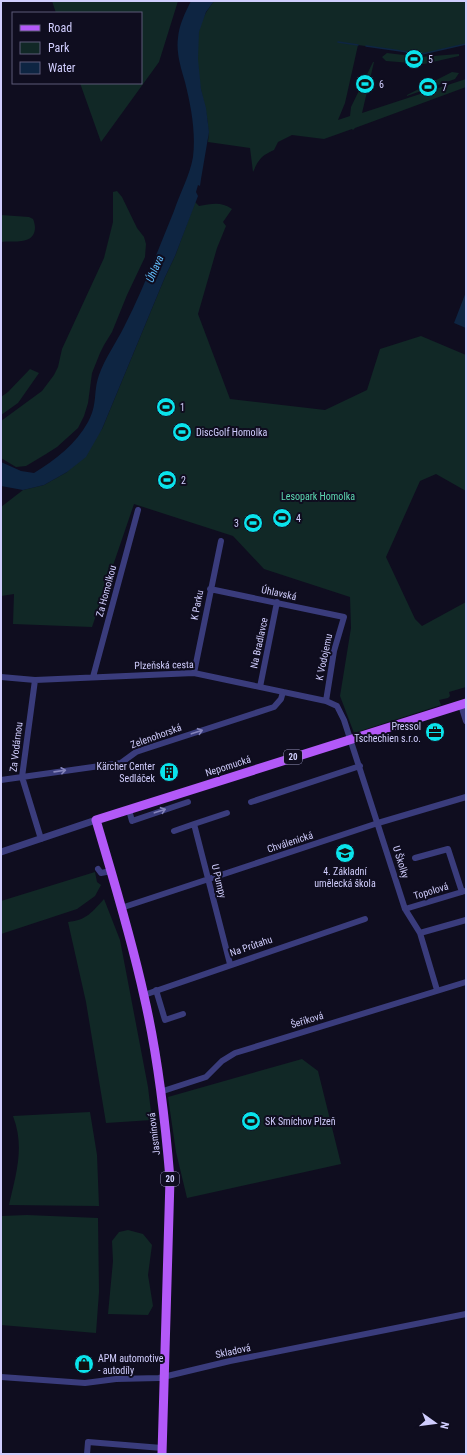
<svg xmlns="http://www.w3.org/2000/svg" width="467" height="1455" font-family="'Roboto Condensed',sans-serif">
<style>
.green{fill:#112826}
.water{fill:#0e2542}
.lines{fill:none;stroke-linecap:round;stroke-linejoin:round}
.stream{stroke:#0e2542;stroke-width:1.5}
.minor{stroke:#3a3c7c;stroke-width:6}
.tertiary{stroke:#3a3c7c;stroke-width:7}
.primary{stroke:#b359f8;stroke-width:9}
.oneway{stroke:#8584bc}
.labels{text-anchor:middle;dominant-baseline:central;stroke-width:4;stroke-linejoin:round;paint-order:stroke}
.shield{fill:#0f0d1f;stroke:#9693ba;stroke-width:1}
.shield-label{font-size:9px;font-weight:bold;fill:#d0cdfd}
.poi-label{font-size:10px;fill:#d0cdfd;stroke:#0f0d1f;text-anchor:start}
.park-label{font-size:10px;fill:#5dd9b2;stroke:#0f0d1f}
.street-label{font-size:10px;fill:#d0cdfd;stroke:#0f0d1f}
.water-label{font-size:11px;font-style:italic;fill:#60bbf8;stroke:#0f0d1f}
</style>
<rect width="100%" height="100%" fill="#0f0d1f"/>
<!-- green -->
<path class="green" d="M52,1h126l-19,61 -58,80 -21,-59h61v-70h-85z
M214,1h252v43l-44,10 -64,-9 -13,58 -7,17 12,-4 1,-9 22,-45h1l-12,51 104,-34v8l-111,41 -2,2 -1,-1 -28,10 -32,-4 -14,7 -4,8c-13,6 -15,9 -21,22l-3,-24 -42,-6c2,-18 -3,-34 -7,-52 -3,-12 -5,-47 -2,-59 2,-11 8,-21 15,-30z
M387,53l33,4 39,-3v2l-35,8 -38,-3 -4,-4z
M452,72l7,1 -4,6 -48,17v-1z
M117,191l5,6 15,31 7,9 2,7 -1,13 -18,38 -15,37 -8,13 -4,8 -8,20 -4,30 -4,13 -6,12 -21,19 -11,7 -20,12 -10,1 -15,-9v-37l41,-30 12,-16 4,-8 4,-18 42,-91 9,-36v-30z
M195,202l4,4c12,-2 22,-5 33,3l-9,13 3,4 -9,22 -19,66 32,85 95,11 42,-20 13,-41 41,-13 45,19v136l-30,-17 -16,7 -34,76 29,62 7,7 44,-24v85l-17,5 1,4 -2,2 -9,2 2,5 -87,28 -14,-37 11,-68 -1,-31 -86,-28 -31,-33 -99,-32 -42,123 -79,-3 1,-30 -13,2v-89l22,-17 21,-5 23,-13 35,-43 63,-152 10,-21z
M1,215l28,2 4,2c1,2 2,6 2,9 -1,18 -22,12 -34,14z
M30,369l9,4 -21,30 -17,12v-18l7,-5z
M95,872l2,10 4,3 -6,11 -18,13 -76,25v-33z
M104,899l16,41 28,147 4,33 -46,3 -20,-121 -18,-80c19,-2 24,-10 36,-23z
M302,1059l16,12 23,93 -154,34 -11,-46 -8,-55z
M90,1112l7,43 2,51 -90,-1c7,-31 16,-58 4,-89z
M27,1215l71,3 1,74 -3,41 -95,-8v-109z
M128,1230l15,4 9,11 -4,30 5,31 -5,9 -40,-1 5,-53 -1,-20 7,-9z"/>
<!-- water -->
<path class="water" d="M191,1h23l-8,11 -7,20 -1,27 3,30 5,19 3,24 -8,47 -1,7 -2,-1 -2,7 2,4 -23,60 -10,21 -63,152 -16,28 -19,15 -23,13 -21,5 -22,-4v-24l20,9 13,2c21,-13 42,-29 54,-51 10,-18 5,-30 11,-47 6,-17 17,-32 25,-48 19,-37 34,-77 50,-116 6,-18 16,-36 19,-54 3,-25 -2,-51 -8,-75 -4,-14 -9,-29 -7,-44 1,-13 7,-25 13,-37z
M466,292v36l-12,-5z"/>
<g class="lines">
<!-- stream -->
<path class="stream" d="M338,42l20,3
M366,46l56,8 44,-10"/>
<!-- minor -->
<path class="minor" d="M210,589l134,28 -10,34 -8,50
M194,673l27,-132
M1,677l34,3 159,-7 132,28 11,5 7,14 61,189 15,24 17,57
M93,677l45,-167
M35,680l-13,97 19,62
M260,687l17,-85
M461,705l5,16
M1,780l120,-17 15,-11 9,-3 129,-42 7,-8 2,-7
M251,802l109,-36
M129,810l3,11 56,-19
M194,824l33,-11
M174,831l20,-7 36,140
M415,858l33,-9 14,43
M98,869l3,4 10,-2
M121,908l257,-85 88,-26
M405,909l60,-18
M420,933l46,-13
M156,990l9,30 18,-6
M144,995l221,-76
M160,1092l46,-15 16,-16 13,-8 231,-71
M1,1377l84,6 31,-4 43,-1 71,-17 236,-47
M87,1454l1,-12 74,6"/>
<!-- tertiary -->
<path class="tertiary" d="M1,852l95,-32"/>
<!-- primary -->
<path class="primary" d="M162,1454l8,-275c-5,-61 -12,-123 -26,-183 -13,-60 -31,-118 -48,-176l370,-117"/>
</g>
<!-- one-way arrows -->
<defs><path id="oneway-shaft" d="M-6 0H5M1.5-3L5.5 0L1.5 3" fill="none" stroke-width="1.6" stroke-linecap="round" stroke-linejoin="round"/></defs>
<g class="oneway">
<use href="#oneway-shaft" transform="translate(197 732) rotate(-18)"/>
<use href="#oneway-shaft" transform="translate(60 771) rotate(-8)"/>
<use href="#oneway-shaft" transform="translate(160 811) rotate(-18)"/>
</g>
<!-- icons -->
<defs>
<symbol id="stadium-disc" viewBox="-11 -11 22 22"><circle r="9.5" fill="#0ae3eb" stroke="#0f0d1f"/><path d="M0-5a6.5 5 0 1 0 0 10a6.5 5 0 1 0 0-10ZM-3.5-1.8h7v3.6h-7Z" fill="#111"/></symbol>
<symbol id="office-disc" viewBox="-11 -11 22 22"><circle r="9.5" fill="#0ae3eb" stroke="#0f0d1f"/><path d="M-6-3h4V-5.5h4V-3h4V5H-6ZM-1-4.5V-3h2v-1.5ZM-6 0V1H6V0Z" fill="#111"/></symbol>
<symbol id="building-disc" viewBox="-11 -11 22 22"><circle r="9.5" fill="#0ae3eb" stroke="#0f0d1f"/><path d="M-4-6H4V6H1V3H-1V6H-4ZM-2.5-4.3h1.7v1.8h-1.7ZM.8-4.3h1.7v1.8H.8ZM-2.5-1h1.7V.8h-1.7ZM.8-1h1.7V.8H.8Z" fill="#111"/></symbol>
<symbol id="school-disc" viewBox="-11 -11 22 22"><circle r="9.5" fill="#0ae3eb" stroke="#0f0d1f"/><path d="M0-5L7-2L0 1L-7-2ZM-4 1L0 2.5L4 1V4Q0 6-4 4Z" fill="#111"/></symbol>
<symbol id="shop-disc" viewBox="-11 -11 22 22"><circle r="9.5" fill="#0ae3eb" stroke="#0f0d1f"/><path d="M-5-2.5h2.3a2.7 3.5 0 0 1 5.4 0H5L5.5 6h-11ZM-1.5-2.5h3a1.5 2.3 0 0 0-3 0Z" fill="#111"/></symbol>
</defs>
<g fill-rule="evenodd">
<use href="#stadium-disc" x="403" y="48" width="22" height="22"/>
<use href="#stadium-disc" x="354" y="73" width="22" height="22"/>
<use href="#stadium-disc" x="417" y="76" width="22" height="22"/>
<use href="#stadium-disc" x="155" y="396" width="22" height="22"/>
<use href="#stadium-disc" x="171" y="421" width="22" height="22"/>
<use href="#stadium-disc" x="156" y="469" width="22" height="22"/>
<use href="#stadium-disc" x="271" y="507" width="22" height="22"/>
<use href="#stadium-disc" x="242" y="512" width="22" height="22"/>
<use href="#office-disc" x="424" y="721" width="22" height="22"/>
<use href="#building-disc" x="158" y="761" width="22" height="22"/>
<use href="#school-disc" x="334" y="842" width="22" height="22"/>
<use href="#stadium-disc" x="240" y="1110" width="22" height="22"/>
<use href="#shop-disc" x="73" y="1353" width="22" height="22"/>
</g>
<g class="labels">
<!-- shield labels -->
<g class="shield">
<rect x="284" y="750" width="18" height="14" rx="3"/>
<rect x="161" y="1172" width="18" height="14" rx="3"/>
</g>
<g class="shield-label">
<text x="293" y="757">20</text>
<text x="170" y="1179">20</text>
</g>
<!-- poi labels -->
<g class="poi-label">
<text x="428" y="59">5</text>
<text x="379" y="84">6</text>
<text x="442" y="87">7</text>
<text x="180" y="407">1</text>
<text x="196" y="432">DiscGolf Homolka</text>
<text x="181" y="480">2</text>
<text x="296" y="518">4</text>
<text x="239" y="523" text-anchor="end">3</text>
<text x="421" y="726" text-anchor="end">Pressol<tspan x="421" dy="12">Tschechien s.r.o.</tspan></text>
<text x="155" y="766" text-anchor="end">Kärcher Center<tspan x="155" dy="12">Sedláček</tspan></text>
<text x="345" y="871" text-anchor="middle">4. Základní<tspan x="345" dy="12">umělecká škola</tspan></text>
<text x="265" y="1121">SK Smíchov Plzeň</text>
<text x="98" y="1358">APM automotive<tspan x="98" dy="12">- autodíly</tspan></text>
</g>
<!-- park labels -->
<g class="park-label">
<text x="318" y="496">Lesopark Homolka</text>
</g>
<!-- street labels -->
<g class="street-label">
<text transform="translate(106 591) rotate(-75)">Za Homolkou</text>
<text transform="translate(279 593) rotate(12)">Úhlavská</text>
<text transform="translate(197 605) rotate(-79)">K Parku</text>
<text transform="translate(259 643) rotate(-78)">Na Bradlavce</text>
<text transform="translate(324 657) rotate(-78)">K Vodojemu</text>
<text transform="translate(164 665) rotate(-1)">Plzeňská cesta</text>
<text transform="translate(156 736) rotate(-20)">Zelenohorská</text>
<text transform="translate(16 747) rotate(-83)">Za Vodárnou</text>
<text transform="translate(228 766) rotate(-18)">Nepomucká</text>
<text transform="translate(290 842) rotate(-18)">Chválenická</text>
<text transform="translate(401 862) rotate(73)">U Školky</text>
<text transform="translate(219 881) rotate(76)">U Pumpy</text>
<text transform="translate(431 891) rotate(-17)">Topolová</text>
<text transform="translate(251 946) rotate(-19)">Na Průtahu</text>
<text transform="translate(307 1020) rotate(-17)">Šeříková</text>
<text transform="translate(154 1134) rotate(-97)">Jasmínová</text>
<text transform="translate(233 1351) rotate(-12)">Skladová</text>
</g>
<!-- water labels -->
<g class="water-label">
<text transform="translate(155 269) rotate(-67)">Úhlava</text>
</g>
</g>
<!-- border -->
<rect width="467" height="1455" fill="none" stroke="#d0cdfd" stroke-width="4"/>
<!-- legend -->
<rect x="12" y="12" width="130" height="72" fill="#0f0d1f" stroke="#5c5a78"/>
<rect x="20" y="25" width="20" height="6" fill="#b359f8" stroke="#5c5a78"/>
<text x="48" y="32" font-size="12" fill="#d0cdfd">Road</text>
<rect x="20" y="42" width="20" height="12" fill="#112826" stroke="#5c5a78"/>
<text x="48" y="52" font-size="12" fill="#d0cdfd">Park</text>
<rect x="20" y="62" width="20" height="12" fill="#0e2542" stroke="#5c5a78"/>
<text x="48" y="72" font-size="12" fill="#d0cdfd">Water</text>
<!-- north arrow -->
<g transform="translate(435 1423) rotate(104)" stroke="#0f0d1f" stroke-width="3" paint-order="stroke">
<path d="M0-3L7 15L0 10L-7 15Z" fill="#d0cdfd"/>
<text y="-6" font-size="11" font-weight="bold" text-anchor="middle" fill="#d0cdfd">N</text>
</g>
</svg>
